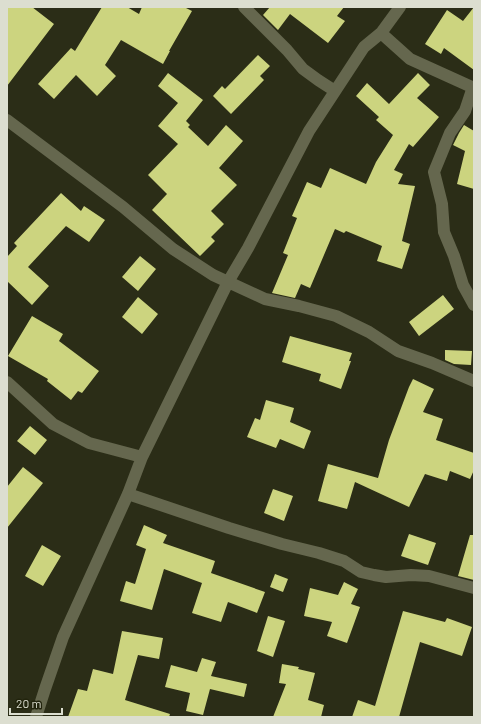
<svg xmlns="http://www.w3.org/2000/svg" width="481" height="724" font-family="Barlow,sans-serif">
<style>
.building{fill:#ccd47f}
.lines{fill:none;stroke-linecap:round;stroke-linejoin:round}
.street{stroke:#65674e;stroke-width:12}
</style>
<rect width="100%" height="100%" fill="#2b2d17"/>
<!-- building -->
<path class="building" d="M7,7h25l22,17 -47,62z
M102,7h25l12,7 3,-7h42l8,4 -23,40h1l-7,13 -42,-24 -16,25 11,11 -19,20 -21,-21 -22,24 -16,-15 33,-36 4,3z
M270,7h74l-7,9 8,5 -17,22 -38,-29 -12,16 -15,-15z
M474,7v63l-30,-22 -3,6 -16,-10 22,-34 16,11z
M258,55l12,11 -10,10 4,4 -33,34 -18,-18 9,-10 3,3z
M168,73l35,27 -17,21 4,4 -2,2 20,19 18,-21 17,16 -24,27 18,17 -26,26 13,13 -13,13 4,4 -15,15 -48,-46 15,-16 -19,-19 30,-31 -20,-18 20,-23 -20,-17z
M418,73l12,12 -13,13 22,19 -26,30 -4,-3 -15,26 9,4 -5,10 17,2 -13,55 8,3 -8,25 -25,-8 5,-15 -36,-15 -2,2 -9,-4 -25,59 -9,-4 -6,14 -23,-5 16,-38 -5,-2 14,-35 -5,-2 15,-34 14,6 9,-20 36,16 10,-22 17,-27 -17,-15 3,-3 -23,-21 11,-13 22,21z
M464,125l10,6v58l-17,-5 8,-33 -12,-6 6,-12z
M61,193l20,18 3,-5 21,14 -16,22 -23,-16 -38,41 21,19 -17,19 -25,-24v-24l10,-11 -3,-3z
M140,256l16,13 -18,22 -16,-14z
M443,295l11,14 -35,27 -10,-14z
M138,297l20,17 -16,20 -20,-17z
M32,316l31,18 -4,7 40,30 -17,22 -4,-2 -7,9 -24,-19 1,-2 -40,-23z
M290,336l62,17 -3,8h2l-10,28 -22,-8 2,-7 -39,-12z
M445,350l27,1 -1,14 -17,-1 -9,-4z
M413,379l21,10 -11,23 20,7 -7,21 38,13v17l-4,9 -20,-8 -3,10 -22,-7 -16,33 -54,-25 -8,27 -29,-8 10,-37 50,14 11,-38 20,-53z
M266,400l28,8 -4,14 21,9 -7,18 -24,-10 -4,9 -29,-11 8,-19 5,2z
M30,426l17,14 -12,15 -18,-14z
M23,467l20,16 -36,45v-41z
M273,489l20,7 -9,25 -20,-8z
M144,525l23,10 -4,8 52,18 -4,12 54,19 -8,21 -29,-11 -7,20 -29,-9 10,-30 -38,-14 -12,41 -32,-9 6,-20 9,3 11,-35 -10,-4z
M409,534l27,9 -8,22 -27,-9z
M470,535h4v45l-16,-4z
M42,545l19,11 -18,30 -18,-10z
M275,574l13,5 -5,13 -13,-5z
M344,582l14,7 -7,15 9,3 -13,36 -20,-7 5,-14 -28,-6 6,-28 28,7z
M403,611l42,11 2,-4 25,9 -10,29 -42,-14 -21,75h-47l6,-17 17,6z
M268,616l17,5 -12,36 -16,-6z
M122,631l41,7 -4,21 -21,-4 -13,45 45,14 -1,3h-101l10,-28 9,2 6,-22 20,5z
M202,658l14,4 -5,14 36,8 -3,13 -34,-8 -7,26 -17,-4 4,-18 -25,-6 6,-22 26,7z
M282,664l17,3 -1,2 17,4 -7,27 16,5 -3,12h-48l13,-33 -7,-1z"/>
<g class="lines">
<!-- street -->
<path class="street" d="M244,7l43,43 16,19 15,11 17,11
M381,33l29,26 64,29
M473,87l-8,24 -15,22 -16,39 8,32 2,28 10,24 9,29 11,20
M7,120l116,87 50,42 40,26 52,24 34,7 37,10 33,16 29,19 34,12 42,18
M7,382l46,42 36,19 53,14
M128,494l101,34 53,16 37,9 25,8 17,11 13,3 12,2 25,-2 18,1 45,12
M36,717l9,-28 18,-52 65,-143 14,-37 86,-175 20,-34 61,-117 55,-84 17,-14 19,-26"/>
</g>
<!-- border -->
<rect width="481" height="724" fill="none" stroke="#dcded0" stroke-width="16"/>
<!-- scale -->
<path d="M10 708v6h52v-6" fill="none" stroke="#dcded0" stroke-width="2"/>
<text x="16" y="708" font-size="12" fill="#dcded0" stroke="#22240d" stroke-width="3" paint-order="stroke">20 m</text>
</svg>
